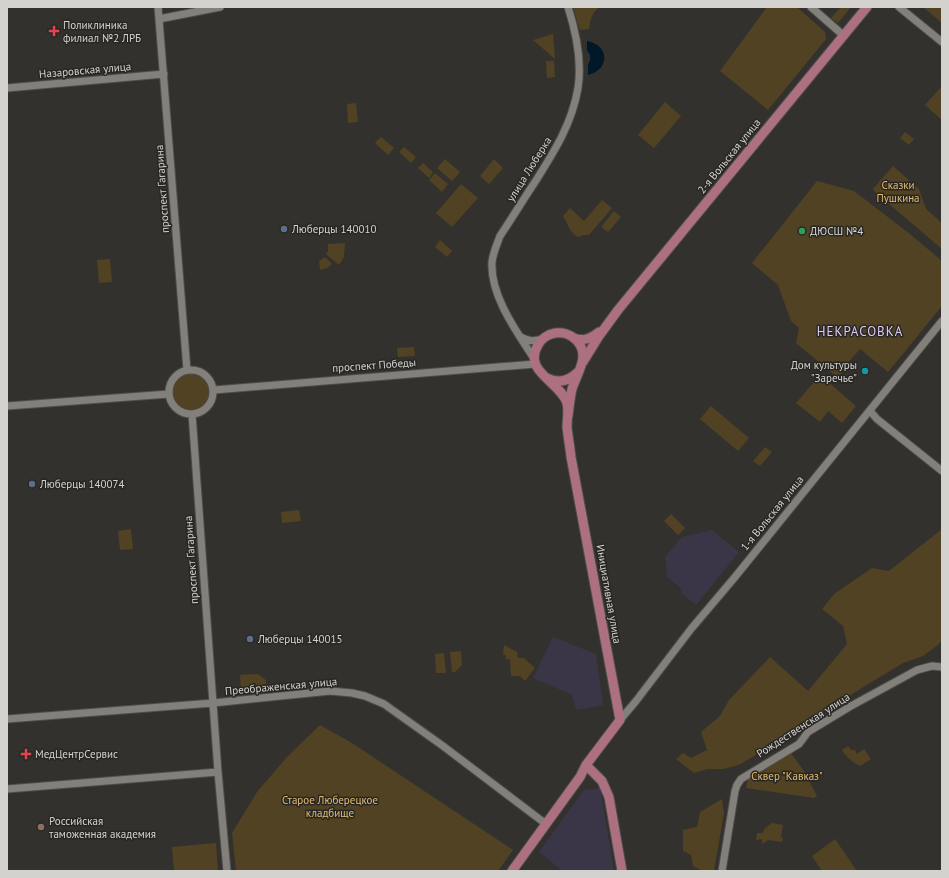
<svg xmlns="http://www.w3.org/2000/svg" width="949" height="878" font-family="'PT Sans',sans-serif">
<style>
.commercial{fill:#3b3647}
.medical{fill:#3a3647}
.green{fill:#514224}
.water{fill:#001828}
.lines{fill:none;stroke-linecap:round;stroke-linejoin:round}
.minor-casing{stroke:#4f4d49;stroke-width:9}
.major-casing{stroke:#4f4d49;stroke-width:11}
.minor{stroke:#83807c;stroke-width:7}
.major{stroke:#ac7081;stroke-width:9}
.health-dot{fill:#e0444e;stroke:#292723;stroke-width:1.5}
.service-dot{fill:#5c6f8a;stroke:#292723;stroke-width:1.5}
.leisure-dot{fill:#2e9e5b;stroke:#292723;stroke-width:1.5}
.culture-dot{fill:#0f9aa8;stroke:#292723;stroke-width:1.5}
.education-dot{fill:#8d6e63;stroke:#292723;stroke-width:1.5}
.labels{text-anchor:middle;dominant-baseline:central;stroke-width:3;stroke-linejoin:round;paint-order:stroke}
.poi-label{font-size:11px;fill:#d3d2cf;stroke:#292723;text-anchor:start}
.street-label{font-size:11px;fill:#d3d2cf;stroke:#292723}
.park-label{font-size:11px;fill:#e3bc6f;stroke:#292723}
.quarter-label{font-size:13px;letter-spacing:1px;fill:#ddcbf5;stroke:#292723}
</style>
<rect width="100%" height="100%" fill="#33312d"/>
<!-- commercial -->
<path class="commercial" d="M553,637l43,17 7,51 -27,5 -4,-15 -39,-17z
M600,788l14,83h-51l-24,-19 45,-62z"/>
<!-- medical -->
<path class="medical" d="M712,530l27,22 -43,53 -16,-13 2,-3 -16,-13 1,-6 -2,-13 17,-20z"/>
<!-- green -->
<path class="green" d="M573,7h27c-8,5 -10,13 -11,22l-9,1z
M767,7h30l28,25 1,7 -58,71 -48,-39z
M841,7h10l-13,16 -7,-5z
M923,7h19v16z
M553,34l2,25 -22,-19z
M546,61h8l1,16 -8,1z
M942,86v34l-17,-15z
M665,102l16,14 -27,32 -16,-13z
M356,103l2,19 -10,1 -1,-19z
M905,132l9,7 -5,6 -9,-7z
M381,137l13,11 -6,7 -13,-12z
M404,147l12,10 -5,6 -12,-11z
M445,159l15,13 -8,9 -15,-13z
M494,159l9,9 -14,16 -9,-8z
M423,163l10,9 -4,6 -11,-10z
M893,166l26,23 7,20 16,14v26l-67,-57 -2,-3z
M435,173l13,11 -6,8 -13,-12z
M817,181l37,10 56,43 32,27v45l-54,66 -28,-23 -14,16 -8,13 -42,-35 3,-15 -8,-7 -13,-36 -26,-22z
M461,184l17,14 -26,29 -16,-14z
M602,200l10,8 -23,27h-5l-6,2c-8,-4 -10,-13 -15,-21l7,-8 14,13z
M614,211l7,6 -13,15 -7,-5z
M440,240l12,11 -5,6 -12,-10z
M345,243l-1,14 -5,8 -13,-11 2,-3v-7z
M325,257l7,7 -5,4 -7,2 -1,-9z
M110,259l2,23 -13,1 -2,-23z
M414,347l1,9 -17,1 -1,-9z
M173 392a18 18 0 1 1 36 0a18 18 0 1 1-36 0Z
M820,375l36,31 -14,17 -14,-12 -8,11 -24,-19z
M711,406l38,32 -11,13 -38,-32z
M765,447l7,5 -12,14 -7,-5z
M299,510l2,11 -19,2 -1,-11z
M671,514l14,14 -7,7 -14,-14z
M131,529l2,20 -13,1 -2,-19z
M942,529v111l-4,5 -15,11 -20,7 -79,48 -18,14 -67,40 -16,4h-15l-14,4 -18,-14 7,-6 8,5 16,-8 -6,-18 19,-16 9,-16 41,-43 38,34 39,-47 -4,-18 -21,-17 12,-15 38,-26 17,3z
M504,645l13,7 1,6h6l11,10 -10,13 -5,-5h-9l-1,-17h-4v-4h-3z
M461,651l1,14 -7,7h-3l-2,-20z
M444,653l2,20h-10l-1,-19z
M258,674l8,6v7l-25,2 -1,-14z
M320,725l32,18 161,107 -15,21h-262l-4,-38 25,-41 30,-35z
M848,746l3,4h4l2,4 7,-5 7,10 -11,7c-8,-4 -14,-9 -18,-16z
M791,753l13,18 13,25 -3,2 -68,-10 2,-9z
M722,799l2,14 -10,58h-12l-9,-5 -2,-11 -8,-4v-21l14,-3 3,-15z
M772,823l11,2 -2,12 2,1 -1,4 -14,-2 -4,3h-2v-4l-6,1 1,-7h6l1,-4z
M835,839l22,32h-35l-10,-15z
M216,843l2,28h-44l-2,-24z"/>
<!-- water -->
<path class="water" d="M587,41c23,4 23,29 1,34v-10l2,-5v-5l-3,-5z"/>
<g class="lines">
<defs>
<path id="minor" d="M158,7l29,363
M811,7l32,28
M899,7l43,35
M159,19l61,-12
M7,88l157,-14
M521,337c8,5 13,4 22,2
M535,360c-18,-28 -45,-64 -43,-98 1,-9 5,-18 8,-26 12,-18 23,-36 35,-54 19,-30 37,-58 43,-94 4,-26 -2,-56 -10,-81
M169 392a22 22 0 1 1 44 0a22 22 0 1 1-44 0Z
M214,390l321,-26
M7,406l162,-12
M870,411l7,8 65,52
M7,719l206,-16 117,-12 22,2 13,3 19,8 59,42 99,75
M620,720l16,-19 55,-72 44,-52 207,-256
M218,772l9,99
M7,789l211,-17 -26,-358
M722,871l13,-80 2,-6 4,-6 58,-35 9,-12 43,-26 66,-36 15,-4 10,1"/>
<path id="major" d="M574,338c10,4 17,0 25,-6
M583,362l16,-26 19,-26 249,-303
M547,378c12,6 22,3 31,-6
M586,765l16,16 7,16 13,74
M512,871l68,-94 6,-12 34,-45 -49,-263c-1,-10 -3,-20 -4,-30 0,-8 2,-16 0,-24 -6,-21 -45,-31 -29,-58 3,-6 10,-11 17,-12 7,-1 15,1 20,6 17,15 2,34 -3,50 -2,9 -3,18 -4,27"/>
</defs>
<!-- minor casing -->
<use href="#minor" class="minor-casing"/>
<!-- major casing -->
<use href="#major" class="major-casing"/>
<!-- minor -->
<use href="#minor" class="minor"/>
<!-- major -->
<use href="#major" class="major"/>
</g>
<!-- markers -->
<g class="health-dot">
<path d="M52 25h4v4h4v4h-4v4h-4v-4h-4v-4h4z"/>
<path d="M24 748h4v4h4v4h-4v4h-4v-4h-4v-4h4z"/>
</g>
<g class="service-dot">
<circle cx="284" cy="229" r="4"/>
<circle cx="32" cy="484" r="4"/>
<circle cx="250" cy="639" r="4"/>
</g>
<circle class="leisure-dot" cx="802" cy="231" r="4"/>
<circle class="culture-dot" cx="865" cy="371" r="4"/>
<circle class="education-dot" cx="41" cy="827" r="4"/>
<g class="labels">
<!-- poi labels -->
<g class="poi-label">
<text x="63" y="25">Поликлиника<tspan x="63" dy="13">филиал №2 ЛРБ</tspan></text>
<text x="292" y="229">Люберцы 140010</text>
<text x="810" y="231">ДЮСШ №4</text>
<text x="857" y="365" text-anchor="end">Дом культуры<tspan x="857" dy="13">"Заречье"</tspan></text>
<text x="40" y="484">Люберцы 140074</text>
<text x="258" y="639">Люберцы 140015</text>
<text x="35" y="754">МедЦентрСервис</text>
<text x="49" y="821">Российская<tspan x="49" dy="13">таможенная академия</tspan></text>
</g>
<!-- street labels -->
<g class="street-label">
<text transform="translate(85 70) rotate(-5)">Назаровская улица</text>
<text transform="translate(729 156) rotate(-51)">2-я Вольская улица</text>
<text transform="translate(529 169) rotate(-58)">улица Люберка</text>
<text transform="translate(162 189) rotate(-94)">проспект Гагарина</text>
<text transform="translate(374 365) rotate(-4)">проспект Победы</text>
<text transform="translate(772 513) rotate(-51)">1-я Вольская улица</text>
<text transform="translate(191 560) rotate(-94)">проспект Гагарина</text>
<text transform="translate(609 594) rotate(80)">Инициативная улица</text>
<text transform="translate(281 686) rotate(-5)">Преображенская улица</text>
<text transform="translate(803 725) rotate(-33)">Рождественская улица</text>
</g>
<!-- park labels -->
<g class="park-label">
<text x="898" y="185">Сказки<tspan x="898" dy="13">Пушкина</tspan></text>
<text x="787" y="776">Сквер "Кавказ"</text>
<text x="330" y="800">Старое Люберецкое<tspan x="330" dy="13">кладбище</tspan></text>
</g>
<!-- quarter labels -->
<g class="quarter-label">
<text x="860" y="331">НЕКРАСОВКА</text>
</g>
</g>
<!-- border -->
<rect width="949" height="878" fill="none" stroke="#d3d2cf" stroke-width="16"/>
</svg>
